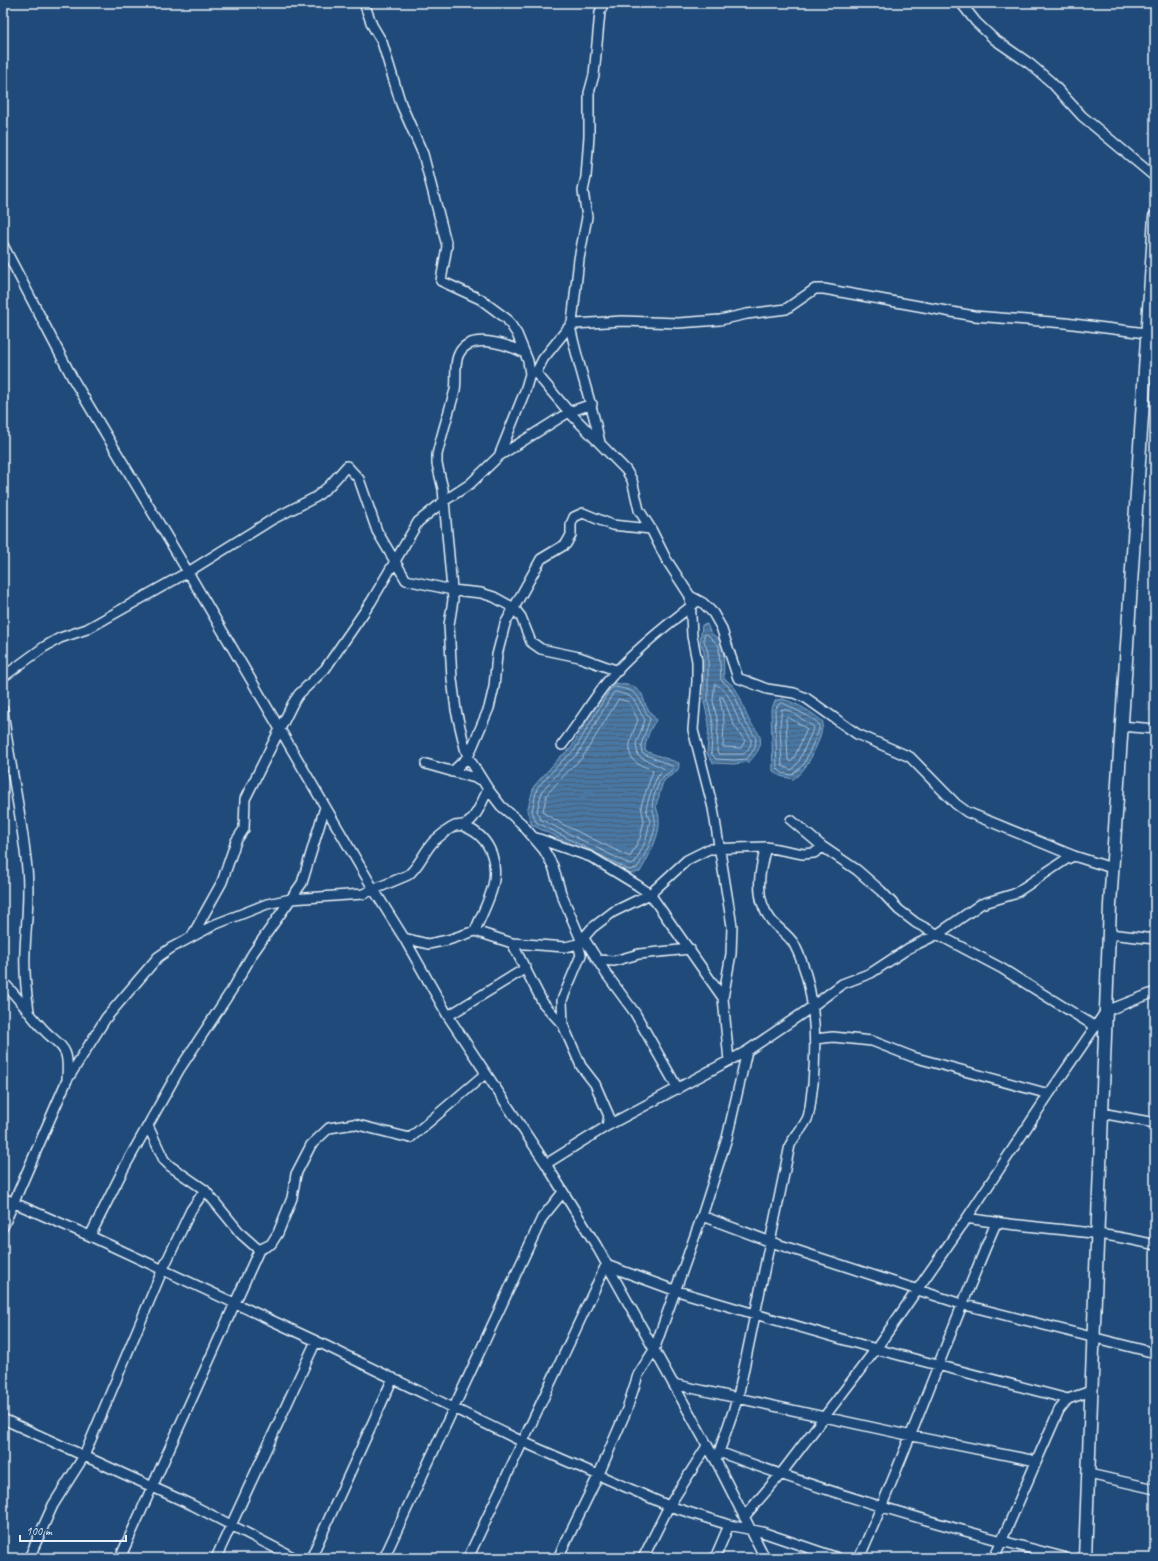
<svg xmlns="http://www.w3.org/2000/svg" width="1158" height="1561" font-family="Caveat,sans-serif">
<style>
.industrial{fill:url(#industrial-furrows)}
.water{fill:url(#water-rules);stroke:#88a8c6}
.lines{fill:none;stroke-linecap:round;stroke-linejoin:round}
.shore{stroke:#a8c0d6;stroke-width:1}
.street-casing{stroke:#e8f1f8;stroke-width:12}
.secondary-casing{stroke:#e8f1f8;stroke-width:15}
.street{stroke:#1f4a7a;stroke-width:9}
.secondary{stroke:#1f4a7a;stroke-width:12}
</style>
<defs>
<pattern id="industrial-furrows" width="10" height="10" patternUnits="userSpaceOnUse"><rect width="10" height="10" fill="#33547e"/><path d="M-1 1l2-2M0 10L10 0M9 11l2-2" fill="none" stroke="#516d91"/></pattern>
<pattern id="water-rules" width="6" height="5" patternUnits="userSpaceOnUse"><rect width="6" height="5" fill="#4877a4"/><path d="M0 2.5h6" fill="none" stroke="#476077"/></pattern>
</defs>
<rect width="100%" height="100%" fill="#1f4a7a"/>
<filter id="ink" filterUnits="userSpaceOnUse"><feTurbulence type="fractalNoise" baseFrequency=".025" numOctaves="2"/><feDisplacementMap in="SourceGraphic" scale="8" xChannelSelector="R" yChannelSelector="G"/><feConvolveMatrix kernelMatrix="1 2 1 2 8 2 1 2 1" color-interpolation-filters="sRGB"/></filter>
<g filter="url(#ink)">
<!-- industrial -->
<path class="industrial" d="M1155,625v86h-8l3,-82z"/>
<!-- water -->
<path class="water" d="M707,624l3,8 13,11 1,36c16,8 17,25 24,39 3,7 10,12 12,19 3,10 -5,18 -11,25l-15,2 -21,-1 -6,-9 2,-31 -5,-21v-50l-4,-10 2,-17z
M615,683l18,3 9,8 4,12 10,14c-6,9 -11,20 -11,31l34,12c1,11 -9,11 -15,18 -2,3 -4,11 -5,15 -6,15 0,12 0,24 2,14 -12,40 -19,52l-12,2 -12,-8 -84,-41 -5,-14 7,-25 26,-29 11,-9 36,-62z
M783,699c15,5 29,13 40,23 -1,16 -16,50 -30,57l-13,-3 -7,-5 -2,-62 5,-9z"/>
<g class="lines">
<!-- shore -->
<path class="shore" d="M707,634l12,12 2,34 7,6 7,10 9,24 12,18 -1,10 -8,11 -13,1 -18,-1 -5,-6 2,-30 -5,-21v-50l-4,-11v-6z
M715,684c17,8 17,25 26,40 3,5 9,11 10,16 1,6 -4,10 -7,14h-25l-2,-2 1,-29 -5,-22z
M615,687c28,4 22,12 35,32l-9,26 1,8 32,14c-3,6 -9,7 -13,12 -3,4 -5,12 -7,17 -4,15 0,12 1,24 2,13 -11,37 -18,48l-8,2 -93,-48 -4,-11 5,-23 26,-28 11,-9 36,-62z
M616,692c23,5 17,10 29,28l-9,24 2,12 27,13 -8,8 -7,17 -4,15 4,12 -4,19 -11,23 -4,2 -91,-46 -3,-8 5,-20 24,-27 12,-10 35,-61z
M720,697h3l11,28 11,16 -4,7 -18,-1 1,-25z
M619,699l10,3 9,18c-5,13 -16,35 0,44 5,3 11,3 15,7l-12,35 3,15 -4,17 -10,19 -66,-32 -19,-11 -2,-3 4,-17 24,-26 11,-10z
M783,703l30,16 6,5v6l-15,34 -12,11 -10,-2 -5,-5 -2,-58 4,-6z
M782,709l8,2 24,16 -15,34 -7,9 -10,-4 -2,-39z
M788,717l19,12 -13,29 -3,4 -3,-2 -2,-41z"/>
<defs>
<path id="street" d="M961,3l15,19 18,17 36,25 21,18 31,34 73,61
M3,245l70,134 115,193 186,318 30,48 44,78 98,148 50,81 120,216 49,97
M525,353c-17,-8 -57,-23 -67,3 -4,10 -1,23 -3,34 -6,22 -13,43 -18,65v9l6,25 10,111 -4,25 3,54 4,31 9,38 3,9 20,32 13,17 20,17 23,27 9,16 8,27 20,47
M536,373l33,39 57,58 6,10 7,30 12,19 15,30 24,37 13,7 10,10 8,14 17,51 29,11 27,4 12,5 51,36 53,23 46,47 11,8 107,44 38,12
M532,374l4,-1 7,-14 29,-36 7,-64 8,-42 -4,-26 3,-14 3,-41v-43l5,-18 6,-63 4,-9
M600,443c-8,-40 -22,-77 -30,-117l5,-2 47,-3 56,2 42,-3 27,-6 39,-5 29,-20h9l150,27 91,7 81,10
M499,456l70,-44 23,-8
M690,596l2,40 5,25v20l-4,49 20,78 19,118 -1,28 -8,44 6,63
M3,677l41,-30 16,-9 27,-9 101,-57 85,-53 43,-22 13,-11 18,-20 12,13 18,52 29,49 46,10 29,3 13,4 20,11 7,9 10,25 10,7 38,8 39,14
M3,710c6,53 19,105 24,159 3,28 -1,54 -2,82 -1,20 1,40 4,60
M1121,726l34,3
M562,745c16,-20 29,-43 45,-63 23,-28 58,-56 87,-78
M426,764l56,16
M452,772l16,-15 21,-49 5,-21 3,-32 8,-31 36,-65 25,-15 5,-9v-11l3,-7 9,-4 29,12 39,4
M791,820l32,27 34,23 24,21 18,19 17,13 85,45 95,59
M463,826c14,5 24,14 29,29 9,28 -7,50 -17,76
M536,838l55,19 46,28 13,9 73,104
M1109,934l46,5
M192,936l30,-54 14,-41 8,-12 1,-30 48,-96 6,-9 26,-25 46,-67 47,-80 26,-21 26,-17 29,-28 26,-65 5,-17 -2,-13 -11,-27 -10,-15 -27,-20 -39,-18 6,-35 -24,-92 -22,-50 -19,-62 -10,-17 -8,-22
M583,937l24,38 28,38 43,76
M404,938l24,6 20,-4 27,-9 37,12 53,4 13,-3 14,-16 21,-16 37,-18 37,-34 22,-11 57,-2 37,7 11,-1 9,-6
M512,943l31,60 20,22 18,41 14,18 14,32 -2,10
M599,960l15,1 25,-7 51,-5
M3,982c15,15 26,32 41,48 6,7 17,13 21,22 4,9 2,19 2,28
M448,1016l78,-48
M563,1025l-1,-25 19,-45 -3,-11
M815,1039l18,-2 39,4 41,16 136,37
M1101,1113l54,10
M148,1126l16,34 6,6 35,24 36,44 18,16
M546,1164l61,-38 140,-75 59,-40 36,-27 29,-11 38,-25 29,-14 43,-30 33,-10 51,-34 9,-4
M3,1198l87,38 226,105 207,101 146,64 60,19 33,7 76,26
M702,1216l69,26 190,62 194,49
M967,1218c63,11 126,11 188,27
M3,1227l64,-147 39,-62 52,-61 13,-9 45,-24 51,-20 24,-5 72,-5 45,-19c11,-8 16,-24 26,-34 6,-5 14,-12 21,-15 5,-1 10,0 14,-4 9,-8 14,-22 19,-33
M90,1236l34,-68 55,-98 56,-85 18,-32 49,-70 23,-76
M673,1384l239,52 124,25
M3,1419l189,86 103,53
M719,1452c114,43 230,76 348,106
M716,1461l22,-64 52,-252c5,-10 14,-18 18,-28 3,-11 3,-22 5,-33 4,-46 3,-98 -19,-140 -6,-10 -16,-15 -23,-24 -17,-22 -12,-48 -5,-73
M1089,1474l66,15
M744,1517l36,-42 96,-126 91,-131 82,-124 57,-83 49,-19
M29,1558l24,-53 31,-49 78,-185 29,-61 14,-20
M120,1558l139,-308 12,-6 7,-11 14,-35 4,-24 15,-29 18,-17 25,-4 56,14 75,-64
M216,1558l100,-217
M311,1558l82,-180
M384,1558l158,-340 21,-26
M468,1558l138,-293 68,25 81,24 121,35 192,50
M558,1558l41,-84 28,-65 11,-34 16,-25 48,-134 25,-78 20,-87
M643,1558l26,-52 38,-60
M715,1558l14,-33
M859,1558c50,-110 89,-224 137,-335
M994,1558l65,-148 9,-11 23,-8"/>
<path id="secondary" d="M1085,1558l25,-653 45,-688"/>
</defs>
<!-- street casing -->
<use href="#street" class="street-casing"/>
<!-- secondary casing -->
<use href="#secondary" class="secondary-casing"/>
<!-- street -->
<use href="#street" class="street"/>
<!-- secondary -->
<use href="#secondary" class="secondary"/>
</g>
</g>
<!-- margin -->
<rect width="1158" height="1561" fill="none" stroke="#1f4a7a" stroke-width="16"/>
<rect x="8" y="8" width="1142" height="1545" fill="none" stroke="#e8f1f8" stroke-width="1.5" filter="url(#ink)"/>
<!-- scale -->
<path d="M20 1535v6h106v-6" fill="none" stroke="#e8f1f8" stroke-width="2"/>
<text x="26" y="1535" font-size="12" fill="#e8f1f8" stroke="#1f4a7a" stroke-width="3" paint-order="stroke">100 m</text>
</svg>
